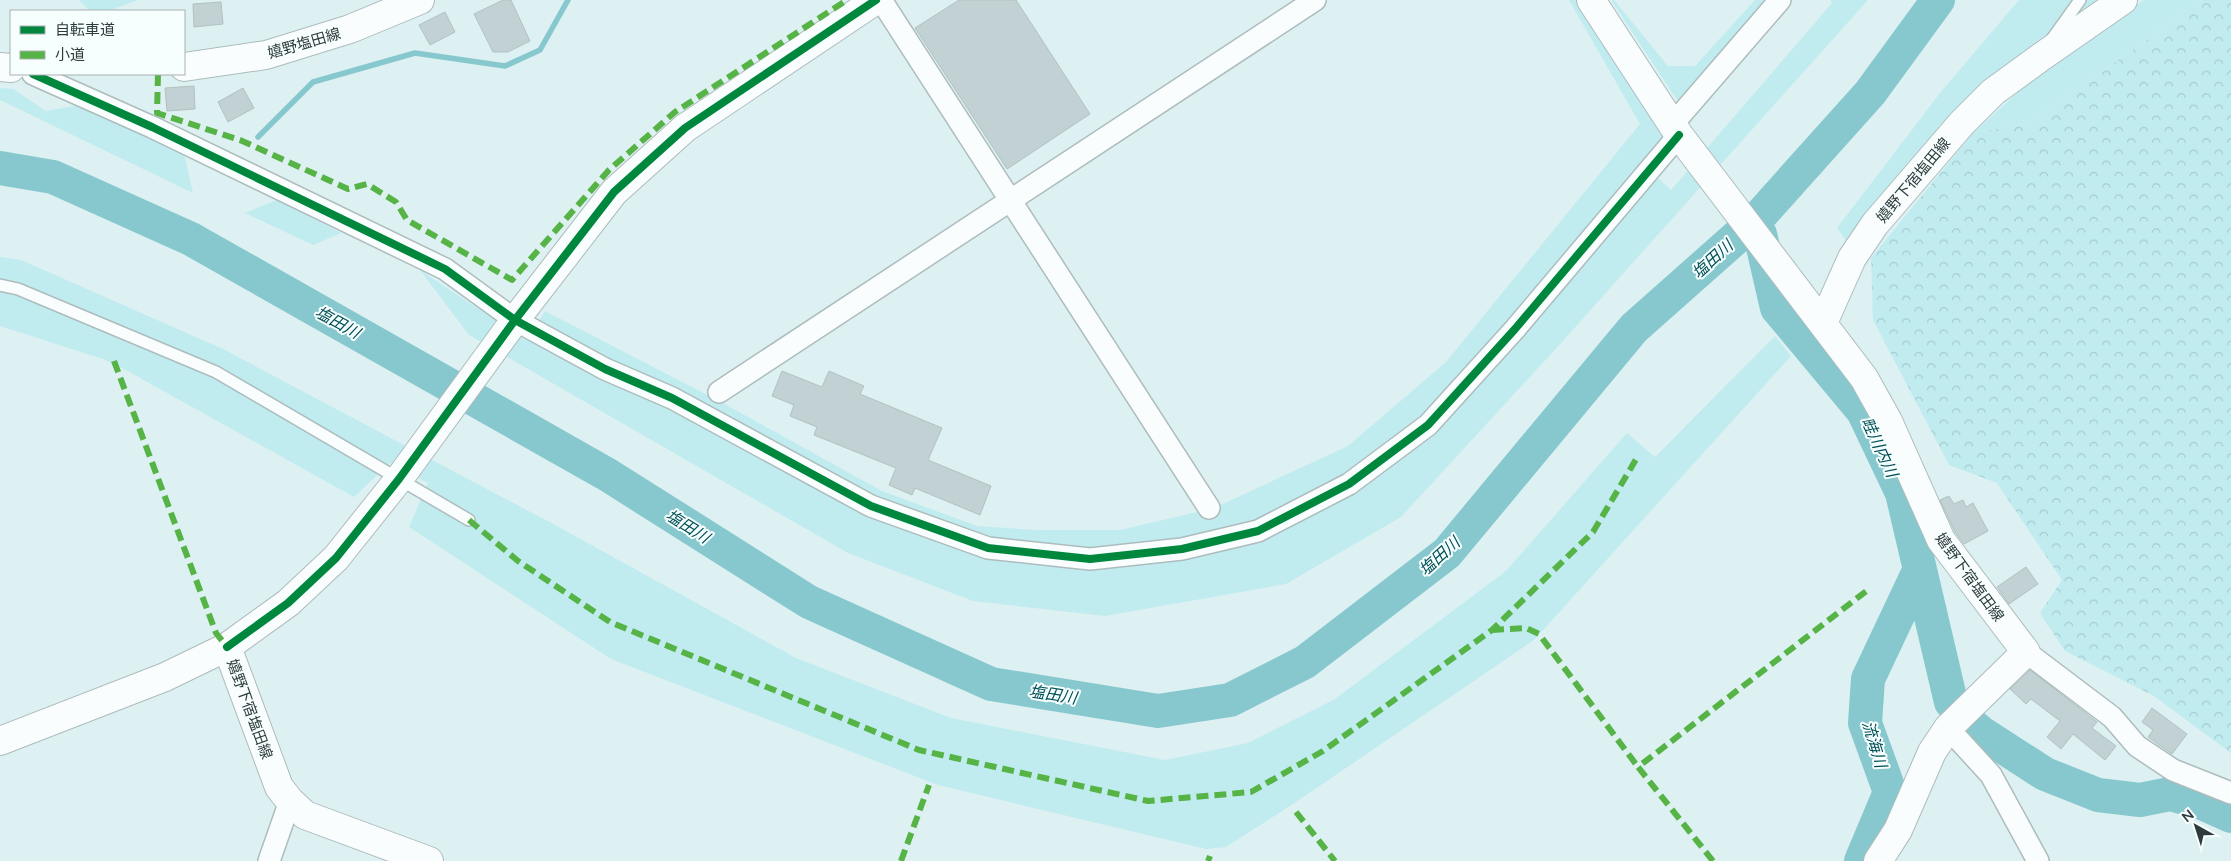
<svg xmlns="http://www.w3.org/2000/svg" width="2231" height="861" font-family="Mulish,'Noto Sans JP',sans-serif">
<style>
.grass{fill:#c0ecf0}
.forest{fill:url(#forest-crowns)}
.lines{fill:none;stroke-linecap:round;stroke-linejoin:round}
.stream{stroke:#87c8ce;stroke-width:5.5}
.river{stroke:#87c8ce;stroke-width:34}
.building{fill:#c2d1d3;stroke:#b2c1c2}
.lane-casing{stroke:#adbcbd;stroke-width:14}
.street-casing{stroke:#adbcbd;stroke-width:24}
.secondary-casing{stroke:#adbcbd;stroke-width:30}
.primary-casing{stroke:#adbcbd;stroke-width:30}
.lane{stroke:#fafdfd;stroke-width:11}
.street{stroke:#fafdfd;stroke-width:21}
.secondary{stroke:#fafdfd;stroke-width:28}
.primary{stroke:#fafdfd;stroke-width:28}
.quiet{stroke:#56b346;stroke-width:6;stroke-dasharray:12 6;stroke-linecap:butt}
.cycleway-casing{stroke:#f7fefe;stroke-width:11}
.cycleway{stroke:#00873e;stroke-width:8}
.labels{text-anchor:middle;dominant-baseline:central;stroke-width:4;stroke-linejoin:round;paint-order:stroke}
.street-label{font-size:15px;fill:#2e3b3c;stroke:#f7fefe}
.water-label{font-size:16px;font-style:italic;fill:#005057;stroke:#f7fefe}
</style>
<defs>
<pattern id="forest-crowns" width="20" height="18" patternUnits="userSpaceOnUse" patternTransform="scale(1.25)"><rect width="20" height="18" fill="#c0ecf0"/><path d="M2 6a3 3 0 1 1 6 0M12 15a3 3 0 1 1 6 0" fill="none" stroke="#a5cbcf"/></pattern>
</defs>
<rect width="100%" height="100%" fill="#ddf0f2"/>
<!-- grass -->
<path class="grass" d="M79,0h59l-30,11h-18z
M1569,0h7l90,136 -23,28 28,26 161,-187 -2,-3h38l-307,343 -160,174 -115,67 -181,32 -132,-15 -125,-48 -379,-218 -49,-65 107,71 18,-30 174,90 163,90 95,35 58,4h85l94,-22 134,-62 98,-84 194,-238z
M1611,0h3l54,66h27l60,-66h22l-77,90 -23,10z
M2019,0h86l-255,246 -13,-18 103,-135z
M2144,0h58l-171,123 -58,10 74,-67z
M0,88l13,1 33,22 33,-6 105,49 9,39 -193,-93z
M277,200l64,33 -28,12 -68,-32z
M0,257l21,3 202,89 332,176 241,133 155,60 214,42 83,-17 87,-44 171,-128 121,-138 28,24 120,-121 16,20 -257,284 -238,162 -70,45 -20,2 -268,-64 -327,-126 -202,-132 19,-44 -38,-20 -36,34 -230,-128 -21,-10 -103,-33z"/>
<!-- forest -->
<path class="forest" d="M2202,0h29v753l-77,-57 -89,-45 -25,-38 22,-33 -65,-97 -48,-18 -76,-145 -2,-62 102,-125 58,-10z"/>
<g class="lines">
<!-- stream -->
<path class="stream" d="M258,137l55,-55 102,-29 90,13 35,-16 28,-50"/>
<!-- river -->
<path class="river" d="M0,168l53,9 138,62 417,236 201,127 182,82 167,27 72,-11 75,-38 142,-109 187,-225 123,-109 113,-126 68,-93
M1760,234l17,74 86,103 39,82 49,209
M1966,720l14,12 65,42 53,21 42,5 30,-6 32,9 29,13
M1861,861l29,-69 -25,-69 3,-44 51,-108"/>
</g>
<!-- building -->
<path class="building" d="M503,0h8l19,41 -22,11h-15l-19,-38z
M959,0h57l74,114 -83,55 -92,-141z
M221,2l2,22 -29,3 -1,-23z
M445,12l10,20 -25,13 -11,-20z
M194,86l1,23 -28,2 -2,-23z
M243,88l11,20 -26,14 -10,-20z
M782,371l40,16 7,-16 35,15 -4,8 82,34 -14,32 63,26 -11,29 -65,-27 -3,7 -23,-10 7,-17 -82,-33 3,-8 -27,-11 4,-11 -22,-9z
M1949,496l5,8 9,-4 3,7 7,-4 15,28 -24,13 -9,-12 -15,-32z
M2026,567l12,17 -29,20 -12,-17z
M2030,670l67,52 -5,6 24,18 -11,14 -32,-26 -12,15 -14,-12 13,-16 -29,-22 -5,5 -16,-15z
M2152,708l35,26 -15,20 -24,-17 5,-7 -11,-8z"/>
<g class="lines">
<defs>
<path id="lane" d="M2052,39l28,-39
M0,285l18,4 198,83 253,148"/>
<path id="street" d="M881,0l328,508
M33,74l119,53 293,142 70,51 90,49 67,29 199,108 117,42 102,11 92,-10 76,-18 91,-47 79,-59 87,-96 164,-194
M1672,125l108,-125
M719,392l596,-392
M2026,652l86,65 25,29 36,24 58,23
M1948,728l43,47 47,86
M269,861l21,-60"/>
<path id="secondary" d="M1591,0l88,135 185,243 24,43 53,119 85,112 -78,76 -16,24 -34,78 -20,31
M1823,323l29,-65 23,-34 87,-101 31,-31 48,-35 82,-57
M227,647l61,-44 48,-45 63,-79 116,-159 99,-128 71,-64 191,-128
M0,741l165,-64 62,-30 52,140 11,14 15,14 124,46"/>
<path id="primary" d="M0,67l11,1
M184,67l82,-12 84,-26 70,-29"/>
</defs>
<!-- lane casing -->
<use href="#lane" class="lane-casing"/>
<!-- street casing -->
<use href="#street" class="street-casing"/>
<!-- secondary casing -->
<use href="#secondary" class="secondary-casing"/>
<!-- primary casing -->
<use href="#primary" class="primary-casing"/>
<!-- lane -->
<use href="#lane" class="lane"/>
<!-- street -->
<use href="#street" class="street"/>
<!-- secondary -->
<use href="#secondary" class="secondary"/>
<!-- primary -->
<use href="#primary" class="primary"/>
<!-- quiet -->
<path class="quiet" d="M158,74l-1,39 83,27 108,49 19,-5 29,18 11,18 105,60 97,-110 66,-58 172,-112
M114,361l102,272 11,14
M469,520l49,41 92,61 309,128 229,51 103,-9 72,-41 169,-121 101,-98 45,-76
M1492,630l34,-2 13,6 99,133
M1296,812l39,49
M901,861l28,-76
M1208,861l2,-5
M1713,861l-75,-94 231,-178"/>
<defs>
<path id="cycleway" d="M33,74l119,53 293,142 70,51 90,49 67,29 199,108 117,42 102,11 92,-10 76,-18 91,-47 79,-59 87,-96 164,-194
M227,647l61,-44 48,-45 63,-79 116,-159 99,-128 71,-64 191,-128"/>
</defs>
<!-- cycleway casing -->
<use href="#cycleway" class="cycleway-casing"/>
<!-- cycleway -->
<use href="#cycleway" class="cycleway"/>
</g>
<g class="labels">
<!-- street labels -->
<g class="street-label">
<text transform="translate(304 43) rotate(-16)">嬉野塩田線</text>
<text transform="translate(1913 180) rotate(-50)">嬉野下宿塩田線</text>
<text transform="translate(1970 577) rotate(54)">嬉野下宿塩田線</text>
<text transform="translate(250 709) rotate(70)">嬉野下宿塩田線</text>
</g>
<!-- water labels -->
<g class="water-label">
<text transform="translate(1712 259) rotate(-42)">塩田川</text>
<text transform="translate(338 322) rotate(29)">塩田川</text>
<text transform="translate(1880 447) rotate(65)">畦川内川</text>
<text transform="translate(688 526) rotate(32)">塩田川</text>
<text transform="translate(1439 556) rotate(-42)">塩田川</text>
<text transform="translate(1053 694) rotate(9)">塩田川</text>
<text transform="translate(1875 744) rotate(73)">流海川</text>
</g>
</g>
<!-- legend -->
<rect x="10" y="10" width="175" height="65" fill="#f7fefe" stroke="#a7b0b0"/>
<rect x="20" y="26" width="25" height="8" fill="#00873e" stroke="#a7b0b0"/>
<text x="55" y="35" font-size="15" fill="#2e3b3c">自転車道</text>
<rect x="20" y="51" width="25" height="8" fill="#56b346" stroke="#a7b0b0"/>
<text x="55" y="60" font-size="15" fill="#2e3b3c">小道</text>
<!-- north arrow -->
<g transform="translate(2196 826) rotate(321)" stroke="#f7fefe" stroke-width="4" paint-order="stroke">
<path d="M0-4L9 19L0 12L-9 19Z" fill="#2e3b3c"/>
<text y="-8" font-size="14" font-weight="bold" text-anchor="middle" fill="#2e3b3c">N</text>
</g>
</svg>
